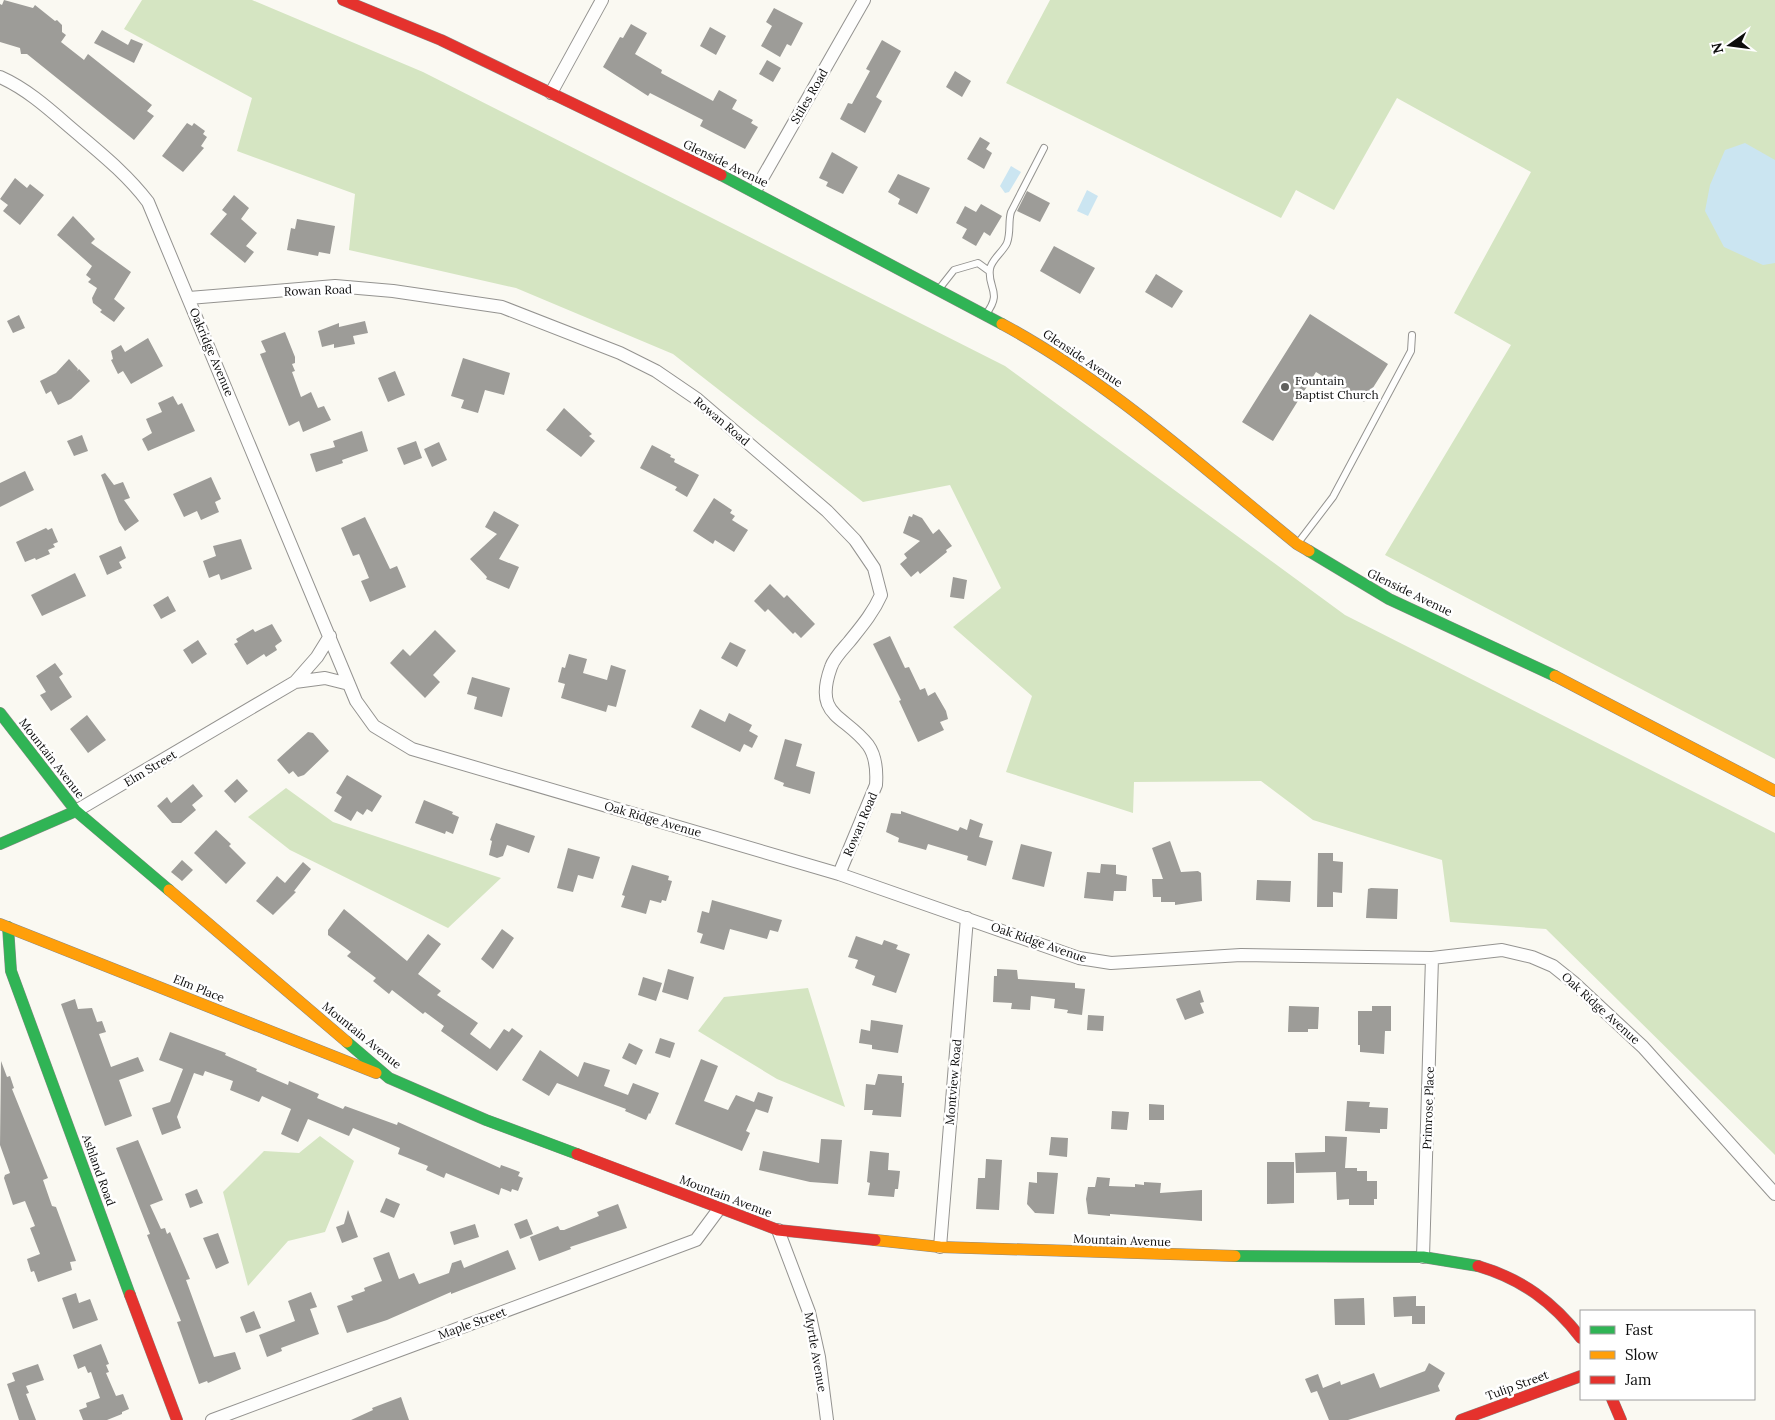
<svg xmlns="http://www.w3.org/2000/svg" width="1775" height="1420" font-family="Lora,serif">
<style>
.forest{fill:#d5e5c2}
.water{fill:#cbe5f1}
.building{fill:#9d9c98}
.lines{fill:none;stroke-linecap:round;stroke-linejoin:round}
.lane-casing{stroke:#949390;stroke-width:8}
.street-casing{stroke:#949390;stroke-width:14}
.fast-casing{stroke:#8a8a87;stroke-width:12}
.slow-casing{stroke:#8a8a87;stroke-width:12}
.jam-casing{stroke:#8a8a87;stroke-width:12}
.lane{stroke:#fefefd;stroke-width:6}
.street{stroke:#fefefd;stroke-width:12}
.fast{stroke:#30b455;stroke-width:11}
.slow{stroke:#ff9f0a;stroke-width:11}
.jam{stroke:#e5322d;stroke-width:11}
.poi-dot{fill:#60605d;stroke:#fff;stroke-width:2}
.labels{text-anchor:middle;dominant-baseline:central;stroke-width:5;stroke-linejoin:round;paint-order:stroke}
.street-label{font-size:12px;fill:#0d0d0d;stroke:#fff}
.poi-label{font-size:12px;fill:#0d0d0d;stroke:#fff;text-anchor:start}
</style>
<rect width="100%" height="100%" fill="#faf9f2"/>
<!-- forest -->
<path class="forest" d="M142,0h110l171,72 582,294 340,249 430,218v322l-229,-226 -96,-7 -8,-62 -129,-40 -52,-39 -127,1 -1,31 -127,-41 26,-76 -79,-69 48,-39 -51,-103 -87,17 -190,-148 -157,-66 -167,-38 6,-56 -118,-43 15,-53 -128,-69z
M1050,0h725v759l-390,-204 126,-210 -57,-32 77,-141 -134,-74 -63,112 -38,-20 -15,28 -275,-135z
M286,788l47,34 168,56 -53,50 -158,-78 -42,-33z
M808,988l37,119 -68,-28 -79,-48 26,-34z
M320,1136l34,25 -29,71 -37,9 -40,45 -25,-94 41,-41 35,2z"/>
<!-- water -->
<path class="water" d="M1745,143l30,17v103l-12,2 -39,-18 -19,-36 5,-26 15,-35z
M1011,166l10,6 -12,20 -4,1 -5,-7z
M1087,190l11,6 -10,20 -11,-5z"/>
<!-- building -->
<path class="building" d="M4,0l29,8 2,-3 20,16 2,-1 5,5v7l4,3 -5,7 23,18 4,-6 64,51 -5,6 7,5 -20,24 -107,-86h-6l-1,-6 -20,-6v-38l2,1z
M774,8l29,15 -12,23 -4,-2 -7,13 -19,-11 11,-20 -6,-4z
M631,24l16,9 -12,21 27,16 -1,3 52,28 6,-11 18,10 -5,9 21,11 -2,3 7,4 -13,22 -45,-23 3,-6 -53,-27 -2,3 -45,-29 17,-30 3,1z
M710,27l16,9 -10,19 -16,-9z
M102,30l26,15 3,-6 12,5 -9,19 -40,-20z
M882,40l19,11 -25,46 6,4 -17,32 -25,-14 8,-16 4,1 18,-33 -4,-2z
M767,60l14,8 -8,14 -14,-8z
M955,71l16,10 -9,16 -16,-10z
M187,123l5,3 2,-3 11,8 -2,3 4,3 -6,9 3,2 -21,24 -21,-16z
M980,137l10,6 -4,6 6,4 -8,16 -17,-10z
M832,152l26,15 -15,27 -17,-8 2,-4 -9,-4z
M898,174l32,14 -13,26 -19,-10 2,-5 -12,-7z
M15,178l12,10 3,-4 14,11 -24,30 -17,-14 5,-6 -8,-6z
M1027,191l23,12 -10,19 -23,-11z
M234,195l15,13 -8,11 16,14 -11,13 8,6 -9,11 -35,-29 17,-20 -5,-4z
M981,204l21,12 -12,20 -6,-4 -8,14 -14,-8 5,-9 -11,-6 9,-17 11,6z
M73,216l22,23 -4,4 40,29 -17,27 11,9 -11,14 -14,-10 2,-2 -9,-7 -1,-5 5,-10 -9,-6 3,-3 -5,-4 6,-9 -35,-31z
M297,219l38,7 -5,28 -11,-2 -1,4 -31,-6 4,-22 4,1z
M1054,246l41,22 -15,26 -40,-23z
M1156,274l27,17 -11,17 -27,-16z
M1310,314l78,50 -24,38 -48,-30 -43,69 -31,-19z
M19,315l6,13 -12,5 -6,-12z
M365,321l3,12 -15,3 2,8 -21,4v-4l-12,3 -4,-16 21,-8v4z
M285,332l10,25v6l-3,1 3,7 -3,1 9,25 10,-5 7,16 6,-2 7,14 -28,12 -4,-11 -10,5 -29,-72 6,-2 -5,-11z
M148,338l15,28 -32,18 -8,-13 -5,3 -7,-14 2,-1 -2,-8 10,-6 4,7z
M463,358l47,15 -6,22 -19,-5 -7,23 -17,-5 3,-8 -13,-4z
M69,359l9,10 -1,2 2,-2 11,12 -19,18 -13,6 -7,-14 -5,3 -6,-13 16,-8z
M395,371l10,24 -17,7 -10,-24z
M173,396l5,9 4,-2 13,28 -47,20 -6,-12 10,-6 -6,-14 16,-7 -4,-9z
M564,408l28,26 -3,2 6,5 -14,16 -35,-27z
M362,431l6,20 -26,9 1,3 -27,9 -6,-18 25,-7 -2,-6z
M82,435l6,16 -14,5 -7,-15z
M416,441l6,17 -18,7 -7,-17z
M439,442l8,18 -15,7 -8,-18z
M652,445l19,10 -1,2 5,2 -1,3 25,13 -12,22 -12,-7 2,-3 -37,-19z
M25,471l9,19 -34,17v-24z
M105,473l9,12 9,-3 7,16 -6,2 15,21 -14,10 -6,-9 -18,-47z
M211,477l10,22 -6,3 4,10 -18,8 -4,-9 -13,6 -11,-23z
M714,498l18,12 -2,3 5,3 -3,4 16,10 -14,22 -19,-12 -2,4 -20,-13z
M494,511l25,14 -20,34 20,8 -10,22 -23,-10 1,-2 -17,-18 27,-25 -12,-7z
M913,514l9,4 11,16 6,-5 13,17 -6,4 1,2 -27,22 -2,-3 -7,6 -11,-13 7,-6 -3,-4 16,-13 -17,-8 6,-17 3,1z
M365,517l25,52 7,-3 9,21 -36,15 -9,-21 8,-3 -10,-24 -6,2 -12,-28z
M46,528l2,2 4,-2 6,14 -5,2 2,3 -7,3 2,4 -14,6 -1,-2 -10,4 -9,-20z
M241,539l11,30 -31,11 -2,-6 -10,4 -6,-17 13,-5 -3,-10z
M121,546l5,12 -7,4 3,6 -15,7 -8,-19z
M75,573l11,23 -44,20 -11,-21z
M953,577l14,3 -3,19 -14,-2z
M770,584l14,14 3,-3 28,29 -14,14 -6,-6 -2,2 -25,-25 -3,3 -11,-11z
M168,596l8,15 -15,8 -8,-14z
M272,624l10,17 -7,5 2,4 -11,7 -2,-3 -17,11 -13,-21 4,-2 -2,-3 17,-10 2,3z
M435,630l21,21 -23,24 7,7 -15,16 -35,-35 13,-14 7,7z
M890,636l15,32 4,-1 11,23 5,-2 3,8 7,-4 11,19 2,8 -8,3 4,8 -26,12 -19,-41 2,-1 -28,-56z
M198,640l9,14 -15,10 -9,-14z
M730,642l16,8 -9,17 -16,-9z
M569,654l18,5 -4,14 24,7 4,-15 15,5 -10,37 -8,-2 -2,7 -45,-14 4,-14 -7,-2 4,-15 3,1z
M55,663l8,11 -4,3 13,20 -21,14 -11,-16 6,-3 -10,-16z
M472,677l38,11 -8,29 -28,-8 3,-12 -10,-3z
M700,709l25,13 4,-9 23,12 -3,6 9,5 -6,12 -8,-4 -4,8 -49,-25z
M87,715l19,25 -18,13 -18,-24z
M308,732l5,1 16,18 -25,24 -6,2 -5,-6 -4,3 -12,-14z
M785,739l17,5 -6,22 19,6 -5,22 -27,-8 1,-3 -10,-4z
M347,775l35,21 -10,16 -5,-3 -4,6 -6,-4 -6,10 -17,-10 8,-14 -6,-4z
M237,779l11,12 -13,12 -11,-12z
M193,784l10,12 -11,9 4,5 -15,13h-9l-15,-17 10,-9 4,6z
M424,800l29,12 -1,2 7,3 -6,17 -7,-3 -1,3 -30,-11z
M901,811l57,20 2,-4 7,3 3,-11 13,5 -4,13 14,4 -7,25 -19,-6 1,-4 -40,-12 -2,6 -28,-8 1,-4 -13,-6 5,-19 10,1z
M496,823l39,13 -6,17 -22,-8 -4,11 -6,2 -8,-3 3,-14 -2,-1z
M216,830l15,14 -2,2 17,17 -20,21 -32,-31z
M1170,841l11,31 17,-1 3,2 1,28 -27,4v-3h-14v-5h-8l-1,-18h11l-11,-31z
M1021,844l31,8 -8,35 -32,-8z
M568,848l32,9 -7,22 -15,-4 -5,17 -16,-4z
M1318,853h15v8l10,1 -1,31 -9,-1v15h-16z
M182,860l11,10 -11,11 -11,-9z
M303,862l8,7 -17,22 2,1 -23,23 -17,-14 21,-25 8,7z
M1101,864l15,1v9l11,2 -1,15h-12l-1,10 -29,-3 3,-26 13,1z
M632,865l37,11 -1,4 4,1 -6,20 -4,-1 -1,3 -11,-3 -4,14 -25,-7 4,-11 -3,-1z
M1257,880l34,1 -1,21 -34,-2z
M1371,888l27,1 -1,30 -31,-1 2,-29z
M712,900l70,20 -4,12 -8,-2 -3,9 -37,-10 -6,21 -24,-7 3,-9 -6,-2 5,-21 7,2z
M344,909l63,52 21,-27 13,10 -23,30 23,17 -4,4 41,28 -8,11 20,15 14,-20 5,3 3,-4 11,8 -26,35 -56,-40 3,-5 -19,-14 -2,2 -31,-24 -3,4 -16,-13 3,-3 -29,-22 4,-4 -23,-17v-5z
M502,929l12,9 -21,31 -12,-10z
M856,936l26,9 2,-5 14,5 -2,4 14,5 -14,39 -24,-8 3,-9 -20,-8 3,-8 -10,-3z
M668,969l26,8 -6,23 -26,-8z
M997,969l20,1 1,9 57,4v5l10,1 -3,26 -15,-2 1,-3 -14,-2 1,-9 -24,-3 -1,14 -19,-1 1,-6 -19,-1 1,-26h3z
M643,977l19,6 -6,18 -18,-6z
M1200,990l4,12 -4,1 4,10 -19,7 -9,-21z
M75,999l3,10 14,-1 5,14 5,-1 4,11 -7,2 12,33 27,-10 6,14 -25,9 13,36 -27,10 -44,-122z
M1289,1006l30,1 -1,22h-10v3h-20z
M1372,1006h19v25h-6l-1,23 -24,-2v-7h-2v-34h14z
M1088,1015l16,1 -1,15 -16,-1z
M871,1020l32,5 -5,28 -26,-4v-4l-13,-2 2,-14 9,2z
M170,1032l56,21 -1,2 32,14 -1,2 32,14 1,-4 30,13 -2,4 26,11 2,-3 52,19 1,-3 102,46 1,-3 19,7 -2,4 5,2 -5,13 -6,-2 -1,3 -10,-4 -2,7 -53,-22 -2,5 -18,-8 2,-4 -30,-12 2,-6 -47,-20 -4,8 -41,-17 -10,23 -17,-8 10,-25 -29,-13 -3,6 -29,-12 3,-9 -28,-10 -2,5 -9,-3 -17,44 4,11 -19,7 -10,-27 18,-6 13,-33 -24,-9z
M660,1038l15,5 -5,15 -15,-5z
M629,1043l14,7 -7,15 -14,-7z
M540,1050l38,27 6,-15 26,8 -6,16 24,9 5,-12 26,10 -9,21 -1,-1 -3,7 -21,-9 1,-2 -69,-26 -8,13 -27,-16z
M701,1059l17,7 -14,35 24,9 8,-15 18,7 4,-10 15,5 -5,16 -12,-4 -10,22 4,2 -8,18 -67,-27z
M1,1061l6,16 3,-1 4,12 -2,1 36,89 -5,2 9,26 4,1 20,54 -6,1 2,8 -34,12 -4,-11 -3,1 -4,-13 13,-5 -10,-26 5,-2 -10,-25 -12,4 -9,-27 1,-3 5,-2 -10,-28z
M878,1074l24,2v7h2l-3,34 -29,-2 1,-5h-9l2,-26 9,1z
M1347,1101l23,1 -1,5 19,1 -1,21h-7v4l-35,-2z
M1149,1104l15,1v15h-15z
M1112,1111l17,1 -2,18 -16,-1z
M1325,1136l22,1 -2,31h12v3h10v10h10v18h-3v6h-25v-6l-12,1 -1,-28 -40,1 -1,-20 30,-1z
M1051,1137l17,1 -1,19 -18,-2z
M821,1139l21,1 -4,44 -28,-2 -51,-12 4,-19 56,12z
M138,1140l25,60 -13,5 11,24 4,-1 2,6 3,-2 20,47 -4,1 28,77 21,-5 6,17 -33,14 -1,-2 -8,3 -22,-62 4,-1 -34,-86 3,-1 -34,-86z
M870,1151l19,2 -1,17 12,1 -2,18h-3l-1,8 -26,-2 2,-12 -3,-1z
M986,1159l16,1 -3,50 -23,-1 2,-31h7z
M1267,1162h27v41l-27,1z
M1037,1172l21,1 -4,41 -19,-1 -8,-9 2,-22 8,1z
M1097,1177l13,1 -1,8 26,1v-3l9,1v-3l17,1 -1,10 42,-3v31l-92,-7v2l-22,-2 -2,-15 2,-12h7z
M197,1189l6,14 -13,5 -5,-14z
M386,1198l14,6 -6,14 -14,-6z
M618,1204l9,24 -57,19 1,2 -32,12 -9,-24 28,-11 2,4h4l35,-14 -2,-4z
M348,1210l10,27 -16,6 -6,-16 8,-3z
M527,1219l6,15 -13,5 -6,-15z
M475,1224l4,13 -25,8 -4,-13z
M218,1233l11,30 -13,6 -13,-31z
M508,1250l8,19 -65,25v-2l-64,28 -40,13 -10,-27 16,-6 -2,-4 14,-5 -1,-3 18,-7 -9,-23 16,-6 10,27 15,-6 5,11 30,-11 3,-10 9,-3 3,8z
M311,1292l6,15 -7,2 9,25 -38,14 1,3 -15,6 -8,-22 36,-14 -7,-20z
M76,1293l3,10 11,-4 8,21 -25,9 -11,-31z
M1416,1296v10h9v18h-13v-8l-18,1 -1,-20z
M1364,1298l1,27h-30l-1,-26z
M254,1311l7,17 -15,5 -6,-16z
M101,1344l8,20 -3,1 3,7 -3,1 10,23 7,-2 6,15 -7,3v2l-15,6h-24l-4,-10 8,-3 -1,-4 14,-5 -9,-26 -3,1 -3,-7 -7,3 -5,-14z
M1429,1363l16,10 -7,13 2,5 -92,29h-19l-12,-29 -6,2 -6,-14 13,-5 5,14 17,-7 1,4 33,-12 6,15 45,-17z
M38,1364l6,16 -18,6 3,7 -3,1 10,26h-17l-12,-36 8,-3 -3,-8z
M401,1397l8,23h-58l22,-10 -1,-2z"/>
<g class="lines">
<defs>
<path id="lane" d="M939,289l15,-19 24,-7 11,8
M986,314c17,-22 1,-26 4,-45 1,-9 13,-17 17,-26 4,-11 1,-21 4,-31l33,-64
M1298,543l35,-46 78,-146 1,-16"/>
<path id="street" d="M0,77c27,12 49,32 71,51 28,24 55,45 77,74l208,499 18,25 38,23 427,125 240,84 32,5 130,-8 191,3 70,-8 30,7 21,9 20,16 70,65 132,147
M551,93l51,-93
M755,191l109,-191
M189,298l146,-12 58,5 109,16 118,46 36,18 41,28 130,112 28,29 19,28 7,27c-8,18 -20,32 -32,47 -6,7 -15,16 -18,25 -18,50 13,47 37,78 8,11 9,26 8,40l-37,89
M295,682l30,-4 24,6
M76,811l219,-129 22,-25 13,-21
M778,1230l31,82 10,45 8,63
M940,1247l27,-329
M1423,1257l9,-299
M212,1420l484,-180 23,-31"/>
<path id="fast" d="M721,175l281,149
M1309,551l80,48 166,77
M0,713l76,98 93,79
M0,844l76,-33
M8,927l3,44 119,324
M347,1042l42,36 97,42 91,34
M1235,1256l188,1 55,9"/>
<path id="slow" d="M1002,324c108,58 200,143 295,220l12,7
M1555,676l220,115
M169,890l178,152
M0,924l376,149
M875,1240l65,7 295,9"/>
<path id="jam" d="M343,0l98,40 280,135
M577,1154l201,76 97,10
M1478,1266c44,13 75,36 103,72
M130,1295l47,125
M1612,1399l9,21
M1461,1420l120,-44"/>
</defs>
<!-- lane casing -->
<use href="#lane" class="lane-casing"/>
<!-- street casing -->
<use href="#street" class="street-casing"/>
<!-- fast casing -->
<use href="#fast" class="fast-casing"/>
<!-- slow casing -->
<use href="#slow" class="slow-casing"/>
<!-- jam casing -->
<use href="#jam" class="jam-casing"/>
<!-- lane -->
<use href="#lane" class="lane"/>
<!-- street -->
<use href="#street" class="street"/>
<!-- fast -->
<use href="#fast" class="fast"/>
<!-- slow -->
<use href="#slow" class="slow"/>
<!-- jam -->
<use href="#jam" class="jam"/>
</g>
<!-- markers -->
<circle class="poi-dot" cx="1285" cy="387" r="5"/>
<g class="labels">
<!-- street labels -->
<g class="street-label">
<text transform="translate(809 96) rotate(-60)">Stiles Road</text>
<text transform="translate(726 163) rotate(26)">Glenside Avenue</text>
<text transform="translate(318 290) rotate(-2)">Rowan Road</text>
<text transform="translate(212 352) rotate(67)">Oakridge Avenue</text>
<text transform="translate(1083 358) rotate(34)">Glenside Avenue</text>
<text transform="translate(722 421) rotate(40)">Rowan Road</text>
<text transform="translate(1410 592) rotate(26)">Glenside Avenue</text>
<text transform="translate(52 758) rotate(52)">Mountain Avenue</text>
<text transform="translate(150 768) rotate(-31)">Elm Street</text>
<text transform="translate(653 819) rotate(16)">Oak Ridge Avenue</text>
<text transform="translate(860 824) rotate(-67)">Rowan Road</text>
<text transform="translate(1039 942) rotate(19)">Oak Ridge Avenue</text>
<text transform="translate(199 988) rotate(22)">Elm Place</text>
<text transform="translate(1601 1008) rotate(42)">Oak Ridge Avenue</text>
<text transform="translate(362 1035) rotate(39)">Mountain Avenue</text>
<text transform="translate(953 1082) rotate(-85)">Montview Road</text>
<text transform="translate(1428 1108) rotate(-88)">Primrose Place</text>
<text transform="translate(99 1170) rotate(70)">Ashland Road</text>
<text transform="translate(726 1196) rotate(21)">Mountain Avenue</text>
<text transform="translate(1122 1240) rotate(2)">Mountain Avenue</text>
<text transform="translate(472 1323) rotate(-20)">Maple Street</text>
<text transform="translate(816 1352) rotate(80)">Myrtle Avenue</text>
<text transform="translate(1517 1385) rotate(-20)">Tulip Street</text>
</g>
<!-- poi labels -->
<g class="poi-label">
<text x="1295" y="380">Fountain<tspan x="1295" dy="14">Baptist Church</tspan></text>
</g>
</g>
<!-- legend -->
<rect x="1580" y="1310" width="175" height="90" fill="#ffffff" stroke="#9e9e9e"/>
<rect x="1590" y="1326" width="25" height="8" fill="#30b455" stroke="#9e9e9e"/>
<text x="1625" y="1335" font-size="15" fill="#0d0d0d">Fast</text>
<rect x="1590" y="1351" width="25" height="8" fill="#ff9f0a" stroke="#9e9e9e"/>
<text x="1625" y="1360" font-size="15" fill="#0d0d0d">Slow</text>
<rect x="1590" y="1376" width="25" height="8" fill="#e5322d" stroke="#9e9e9e"/>
<text x="1625" y="1385" font-size="15" fill="#0d0d0d">Jam</text>
<!-- north arrow -->
<g transform="translate(1730 45) rotate(256)" stroke="#ffffff" stroke-width="4" paint-order="stroke">
<path d="M0-4L9 19L0 12L-9 19Z" fill="#0d0d0d"/>
<text y="-8" font-size="14" font-weight="bold" text-anchor="middle" fill="#0d0d0d">N</text>
</g>
</svg>
